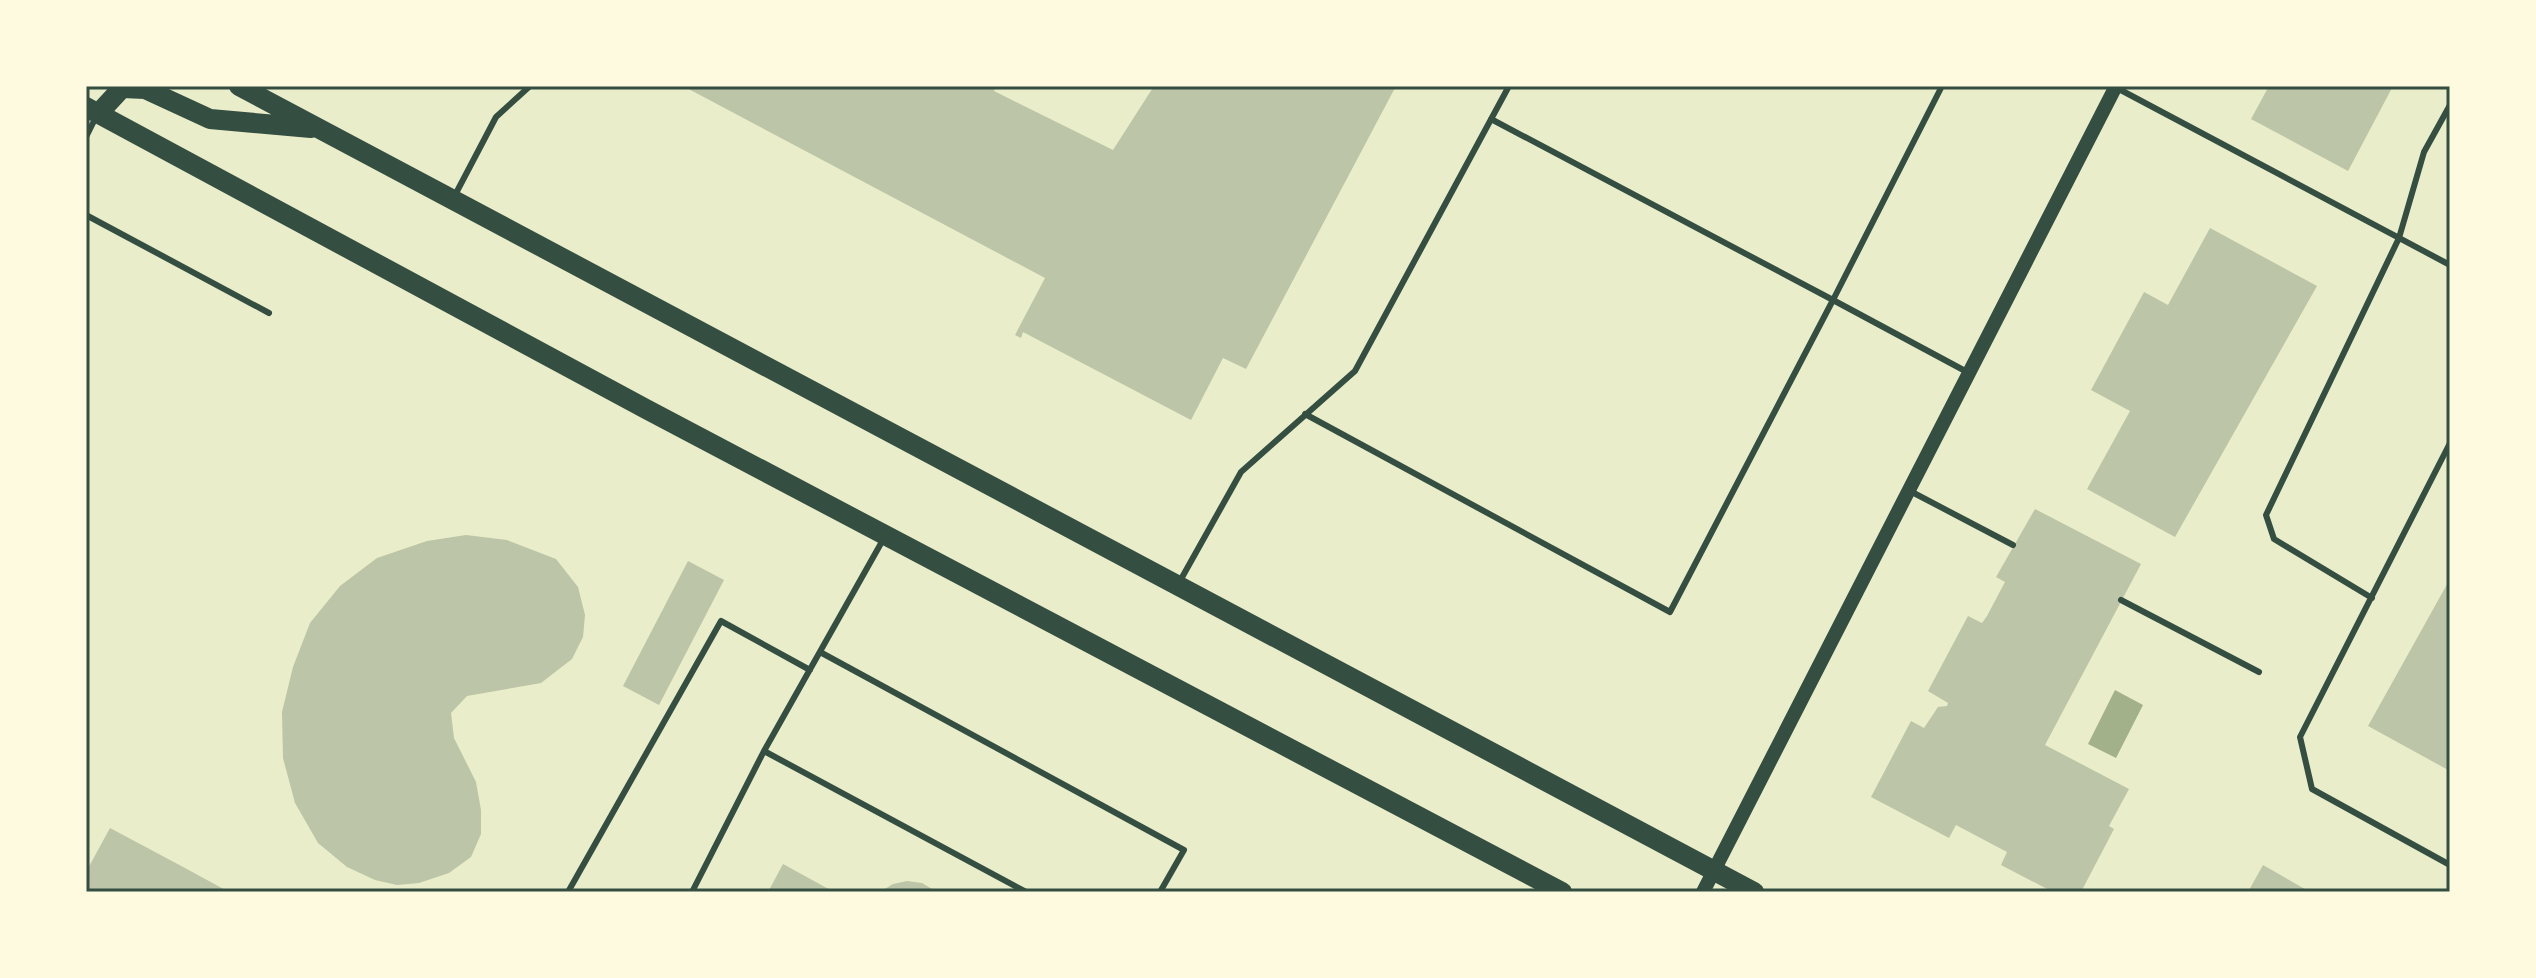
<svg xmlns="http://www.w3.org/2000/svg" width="2536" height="978" font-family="Mulish,sans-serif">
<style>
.water{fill:#a3b18a}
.building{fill:#bcc5a7}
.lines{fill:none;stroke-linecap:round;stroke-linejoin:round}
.service{stroke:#344e41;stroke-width:6}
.tertiary{stroke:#344e41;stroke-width:14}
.primary{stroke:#344e41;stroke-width:20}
.neatline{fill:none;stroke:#344e41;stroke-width:3}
</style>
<rect width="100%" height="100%" fill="#e9edc9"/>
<!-- water -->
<path class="water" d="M2115,690l28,15 -27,53 -28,-14z"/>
<!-- building -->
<path class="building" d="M683,86h313l-2,5 119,59 41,-64h242l-150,283 -23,-11 -32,62 -168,-88 -2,6 -6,-3 30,-57z
M2269,86h124l-45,85 -97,-52z
M2210,228l107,58 -142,251 -88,-48 43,-78 -39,-21 53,-98 24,13z
M2035,509l106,55 -96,181 84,44 -20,37 5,3 -33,63h-28l-52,-27 6,-13 -51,-27 -7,13 -78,-41 40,-76 13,7 14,-21 9,-1 1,-3 -20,-12 40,-75 14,7 5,-7 18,-34 -9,-5z
M466,535l41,5 49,19 22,28 7,28 -2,22 -11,22 -31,24 -74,13 -16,17 3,25 22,44 5,28v24l-10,23 -22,16 -30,10 -22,2 -22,-5 -28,-13 -29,-24 -23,-40 -12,-45 -1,-46 11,-45 17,-44 30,-37 37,-28 50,-17z
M688,561l36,19 -65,125 -36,-19z
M2450,579v192l-82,-45z
M110,828l75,40 44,24h-143v-20z
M783,864l51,28h-66z
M2263,865l47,27h-62z
M907,881l15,2 15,9h-57l13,-8z"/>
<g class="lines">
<!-- service -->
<path class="service" d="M1942,86l-109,214 136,73
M2115,87l335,178
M86,137l11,-22
M454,197l42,-80 34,-31
M86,215l183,98
M1305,414l365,198 163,-312 -342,-181
M2450,443l-150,294 12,52 138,76
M1910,491l103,54
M1180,581l61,-109 114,-101 154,-285
M2372,598l-98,-59 -8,-24 133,-277 25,-86 26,-47
M2121,600l138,72
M820,652l364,198 -24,42
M764,751l262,141
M568,892l153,-271 89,49
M692,892l72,-141 120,-213"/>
<!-- tertiary -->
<path class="tertiary" d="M1703,892l413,-806"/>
<!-- primary -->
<path class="primary" d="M239,86l1515,806
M86,107l560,302 916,483
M98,114l24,-26 23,1 65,30 101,9"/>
</g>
<!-- border -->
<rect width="2536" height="978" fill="none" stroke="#fefae0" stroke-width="176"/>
<rect x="88" y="88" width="2360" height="802" class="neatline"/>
</svg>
